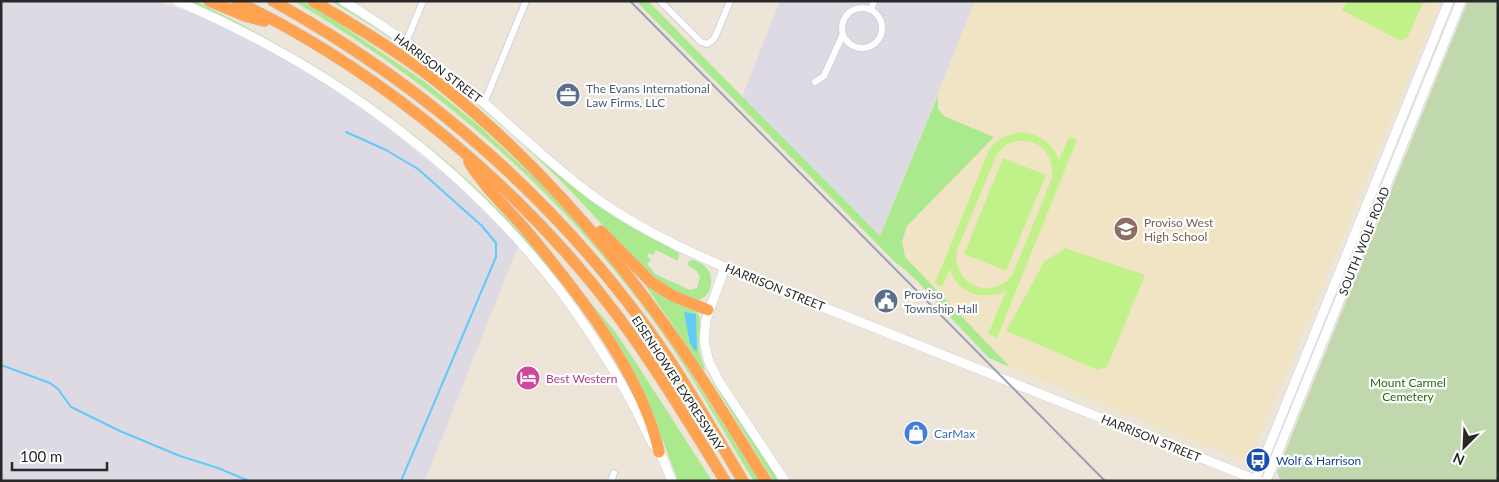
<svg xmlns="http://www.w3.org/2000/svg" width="1499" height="482" font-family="Lato,sans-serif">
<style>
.industrial{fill:#dddae4}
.education{fill:#f0e4c5}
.green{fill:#aae98e}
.cemetery{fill:#c1d8ae}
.pitch{fill:#c1f289;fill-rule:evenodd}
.water{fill:#60cbfa}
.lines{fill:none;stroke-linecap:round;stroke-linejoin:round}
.stream{stroke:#60cbfa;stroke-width:2}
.minor-casing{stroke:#cdd1e3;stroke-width:8}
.secondary-casing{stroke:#cdd1e3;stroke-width:10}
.motorway-casing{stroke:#cbcbcb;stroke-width:12}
.minor{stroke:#fff;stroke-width:6}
.secondary{stroke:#fff;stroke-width:9}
.motorway{stroke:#ffa351;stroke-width:11}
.rail{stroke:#9b9eb5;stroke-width:2}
.labels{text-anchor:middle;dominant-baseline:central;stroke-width:4.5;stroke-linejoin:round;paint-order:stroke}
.street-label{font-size:12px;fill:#282828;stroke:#fff}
.service-label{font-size:12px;fill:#4e5e75;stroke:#fff;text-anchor:start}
.education-label{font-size:12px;fill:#785e54;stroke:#fff;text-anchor:start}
.hotel-label{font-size:12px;fill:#b23c85;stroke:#fff;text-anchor:start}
.park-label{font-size:12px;fill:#216c12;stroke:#fff}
.shop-label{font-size:12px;fill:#366cbe;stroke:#fff;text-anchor:start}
.transit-label{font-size:12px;fill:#164399;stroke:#fff;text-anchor:start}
</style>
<rect width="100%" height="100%" fill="#ede5d8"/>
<!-- industrial -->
<path class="industrial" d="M1,1h155l42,14 18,8 79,42 52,34 44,32 63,51 64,64 -93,235h-424z
M780,1h195l-95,235 -138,-139z"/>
<!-- education -->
<path class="education" d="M975,1h465l-191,462 -239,-96 -105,-110 -3,-16 5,-15 87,-89 -50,-21 -6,-6 -1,-6 1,-9z"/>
<!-- green -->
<path class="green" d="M187,1h7l11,5c133,65 259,152 351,269l-1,2 -44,-51 -73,-68 -195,-131z
M294,1h8l35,21 88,60 53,43 60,56 42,45 46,54 42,58 92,143h-6c-32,-51 -61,-105 -96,-154 -98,-137 -220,-241 -364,-326z
M331,1h4l22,14 83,57 52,43 84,74 51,34 52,30 -1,8 -22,-11 -3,5 -4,-2 -2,4 4,3 -4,4 8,10 35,16 7,-2 3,-11 -4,-7 -9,-5 2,-4 4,-1c6,2 12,5 15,10 8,12 0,33 -15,30 -17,-4 -33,-18 -46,-27 -10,-8 -18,-19 -26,-28 -19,-21 -38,-41 -57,-61 -69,-69 -148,-134 -233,-183z
M636,1h12l232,235 58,-141v14l6,7 50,21 -87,89 -5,15 3,16 105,110 -21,-9 -59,-62c-10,-14 -22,-24 -35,-34z
M642,280l56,33 2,5 -1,32 6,20 -1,1z
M585,296l28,33 18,26 81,126h-34l-18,-48 -77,-135z
M709,376l66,96 2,9 -4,-1z"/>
<!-- cemetery -->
<path class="cemetery" d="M1468,1h30v480h-212l-6,-2 -3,-7z"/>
<!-- pitch -->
<path class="pitch" d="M1347,1h77l-17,37 -6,3 -59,-31z
M1024,132c17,3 29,12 35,28l10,-23 8,3 -80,198 -9,-4 18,-43c-22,10 -49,3 -56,-22l-8,18 -7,-4 54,-133c8,-12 20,-17 35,-18zM1017,141c23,-3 38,15 35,37l-39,96c-21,29 -62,10 -56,-24l40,-96 10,-10z
M1003,158l43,17 -40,96 -42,-17z
M1065,248l80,27 -38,92 -9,3 -92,-39 38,-69z"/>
<!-- water -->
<path class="water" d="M684,312l12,2 1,36 -2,1 -5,-8z"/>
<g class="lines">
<!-- stream -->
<path class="stream" d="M346,132l40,18 32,19 64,57 14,17v14l-95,224
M1,365l49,18 8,6 13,18 49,24 60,25 38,12 31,13"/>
<defs>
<path id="minor" d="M660,1l41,41 6,2 6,-4 3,-5 14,-34
M842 28a20 20 0 1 1 40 0a20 20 0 1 1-40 0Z
M871,10l3,-9
M406,42l17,-41
M815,82l9,-6 19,-42
M484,103l42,-102
M611,481l3,-8"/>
<path id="secondary" d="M177,1c157,67 304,174 402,316 21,30 40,61 57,93 5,10 10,21 15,31 3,4 6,8 9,12 5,9 8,19 12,28
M343,1c50,30 97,65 141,102 37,32 73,67 113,96 52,37 110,61 168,85l494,197
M725,267l-19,53 -2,21 5,21 11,21 65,98
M1255,481l194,-480
M1266,481l195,-480"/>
<path id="motorway" d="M209,1l36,15 19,5
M236,1c146,70 288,189 384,318 38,52 71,107 105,162
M273,1c155,86 290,204 391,351 28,41 53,86 79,129
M313,1c41,24 81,48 118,76 93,72 173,162 241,258 34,47 63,97 94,146
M469,162c15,25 37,45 56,67 51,61 117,144 134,223
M601,231l50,51 22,14 35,14"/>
</defs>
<!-- minor casing -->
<use href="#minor" class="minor-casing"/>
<!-- secondary casing -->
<use href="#secondary" class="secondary-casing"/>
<!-- motorway casing -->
<use href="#motorway" class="motorway-casing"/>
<!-- minor -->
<use href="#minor" class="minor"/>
<!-- secondary -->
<use href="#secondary" class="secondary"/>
<!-- motorway -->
<use href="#motorway" class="motorway"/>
<!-- rail -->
<path class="rail" d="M630,1l475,480"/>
</g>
<!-- icons -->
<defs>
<symbol id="office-disc" viewBox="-11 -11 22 22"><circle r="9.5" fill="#5c6f8a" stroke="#fff"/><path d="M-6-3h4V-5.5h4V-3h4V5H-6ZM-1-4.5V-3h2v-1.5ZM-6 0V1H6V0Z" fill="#fff"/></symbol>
<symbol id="school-disc" viewBox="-11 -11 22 22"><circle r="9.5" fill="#8d6e63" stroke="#fff"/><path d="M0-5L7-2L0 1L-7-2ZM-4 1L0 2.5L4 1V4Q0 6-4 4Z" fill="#fff"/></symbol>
<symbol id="civic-disc" viewBox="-11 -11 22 22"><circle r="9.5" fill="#5c6f8a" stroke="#fff"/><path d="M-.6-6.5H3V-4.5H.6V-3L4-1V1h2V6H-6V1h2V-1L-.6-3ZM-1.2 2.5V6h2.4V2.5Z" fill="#fff"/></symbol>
<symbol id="hotel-disc" viewBox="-11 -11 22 22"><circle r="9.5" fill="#d1479c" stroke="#fff"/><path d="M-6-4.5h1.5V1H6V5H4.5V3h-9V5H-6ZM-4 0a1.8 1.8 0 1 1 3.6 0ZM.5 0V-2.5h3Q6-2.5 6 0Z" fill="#fff"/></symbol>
<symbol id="shop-disc" viewBox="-11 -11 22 22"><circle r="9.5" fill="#3f7fe0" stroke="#fff"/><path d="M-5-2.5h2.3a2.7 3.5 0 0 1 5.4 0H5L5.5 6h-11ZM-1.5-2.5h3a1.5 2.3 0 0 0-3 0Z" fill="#fff"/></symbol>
<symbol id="bus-disc" viewBox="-11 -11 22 22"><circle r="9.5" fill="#1a4fb4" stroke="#fff"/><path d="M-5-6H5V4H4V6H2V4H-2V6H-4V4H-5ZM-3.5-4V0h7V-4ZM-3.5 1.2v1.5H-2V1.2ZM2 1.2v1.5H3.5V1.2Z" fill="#fff"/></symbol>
</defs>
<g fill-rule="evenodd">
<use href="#office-disc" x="554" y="81" width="28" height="28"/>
<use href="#school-disc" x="1112" y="215" width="28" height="28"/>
<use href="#civic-disc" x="872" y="287" width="28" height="28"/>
<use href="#hotel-disc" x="514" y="364" width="28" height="28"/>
<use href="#shop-disc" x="902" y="419" width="28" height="28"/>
<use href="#bus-disc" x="1244" y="446" width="28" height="28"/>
</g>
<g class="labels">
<!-- street labels -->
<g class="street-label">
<text transform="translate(438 68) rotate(37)">HARRISON STREET</text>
<text transform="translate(1364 241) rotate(-68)">SOUTH WOLF ROAD</text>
<text transform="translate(775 287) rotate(22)">HARRISON STREET</text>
<text transform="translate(678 383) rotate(57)">EISENHOWER EXPRESSWAY</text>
<text transform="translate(1151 438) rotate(22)">HARRISON STREET</text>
</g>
<!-- service labels -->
<g class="service-label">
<text x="586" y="88">The Evans International<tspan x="586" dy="14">Law Firms, LLC</tspan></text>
<text x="904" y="294">Proviso<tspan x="904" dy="14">Township Hall</tspan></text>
</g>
<!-- education labels -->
<g class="education-label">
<text x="1144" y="222">Proviso West<tspan x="1144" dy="14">High School</tspan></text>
</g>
<!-- hotel labels -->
<g class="hotel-label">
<text x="546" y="378">Best Western</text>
</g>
<!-- park labels -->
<g class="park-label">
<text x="1408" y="382">Mount Carmel<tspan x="1408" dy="14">Cemetery</tspan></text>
</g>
<!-- shop labels -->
<g class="shop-label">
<text x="934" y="433">CarMax</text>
</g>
<!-- transit labels -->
<g class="transit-label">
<text x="1276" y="460">Wolf &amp; Harrison</text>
</g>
</g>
<!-- border -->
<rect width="1499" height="482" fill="none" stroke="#282828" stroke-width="5"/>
<!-- north arrow -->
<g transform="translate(1464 447) rotate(204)" stroke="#ffffff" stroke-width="4" paint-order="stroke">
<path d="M0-4L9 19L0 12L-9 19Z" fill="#282828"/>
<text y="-8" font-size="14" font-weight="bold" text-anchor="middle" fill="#282828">N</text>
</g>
<!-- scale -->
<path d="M12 462v8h95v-8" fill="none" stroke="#282828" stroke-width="2.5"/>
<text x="20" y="462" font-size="15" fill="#282828" stroke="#ffffff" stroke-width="4" paint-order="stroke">100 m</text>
</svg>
